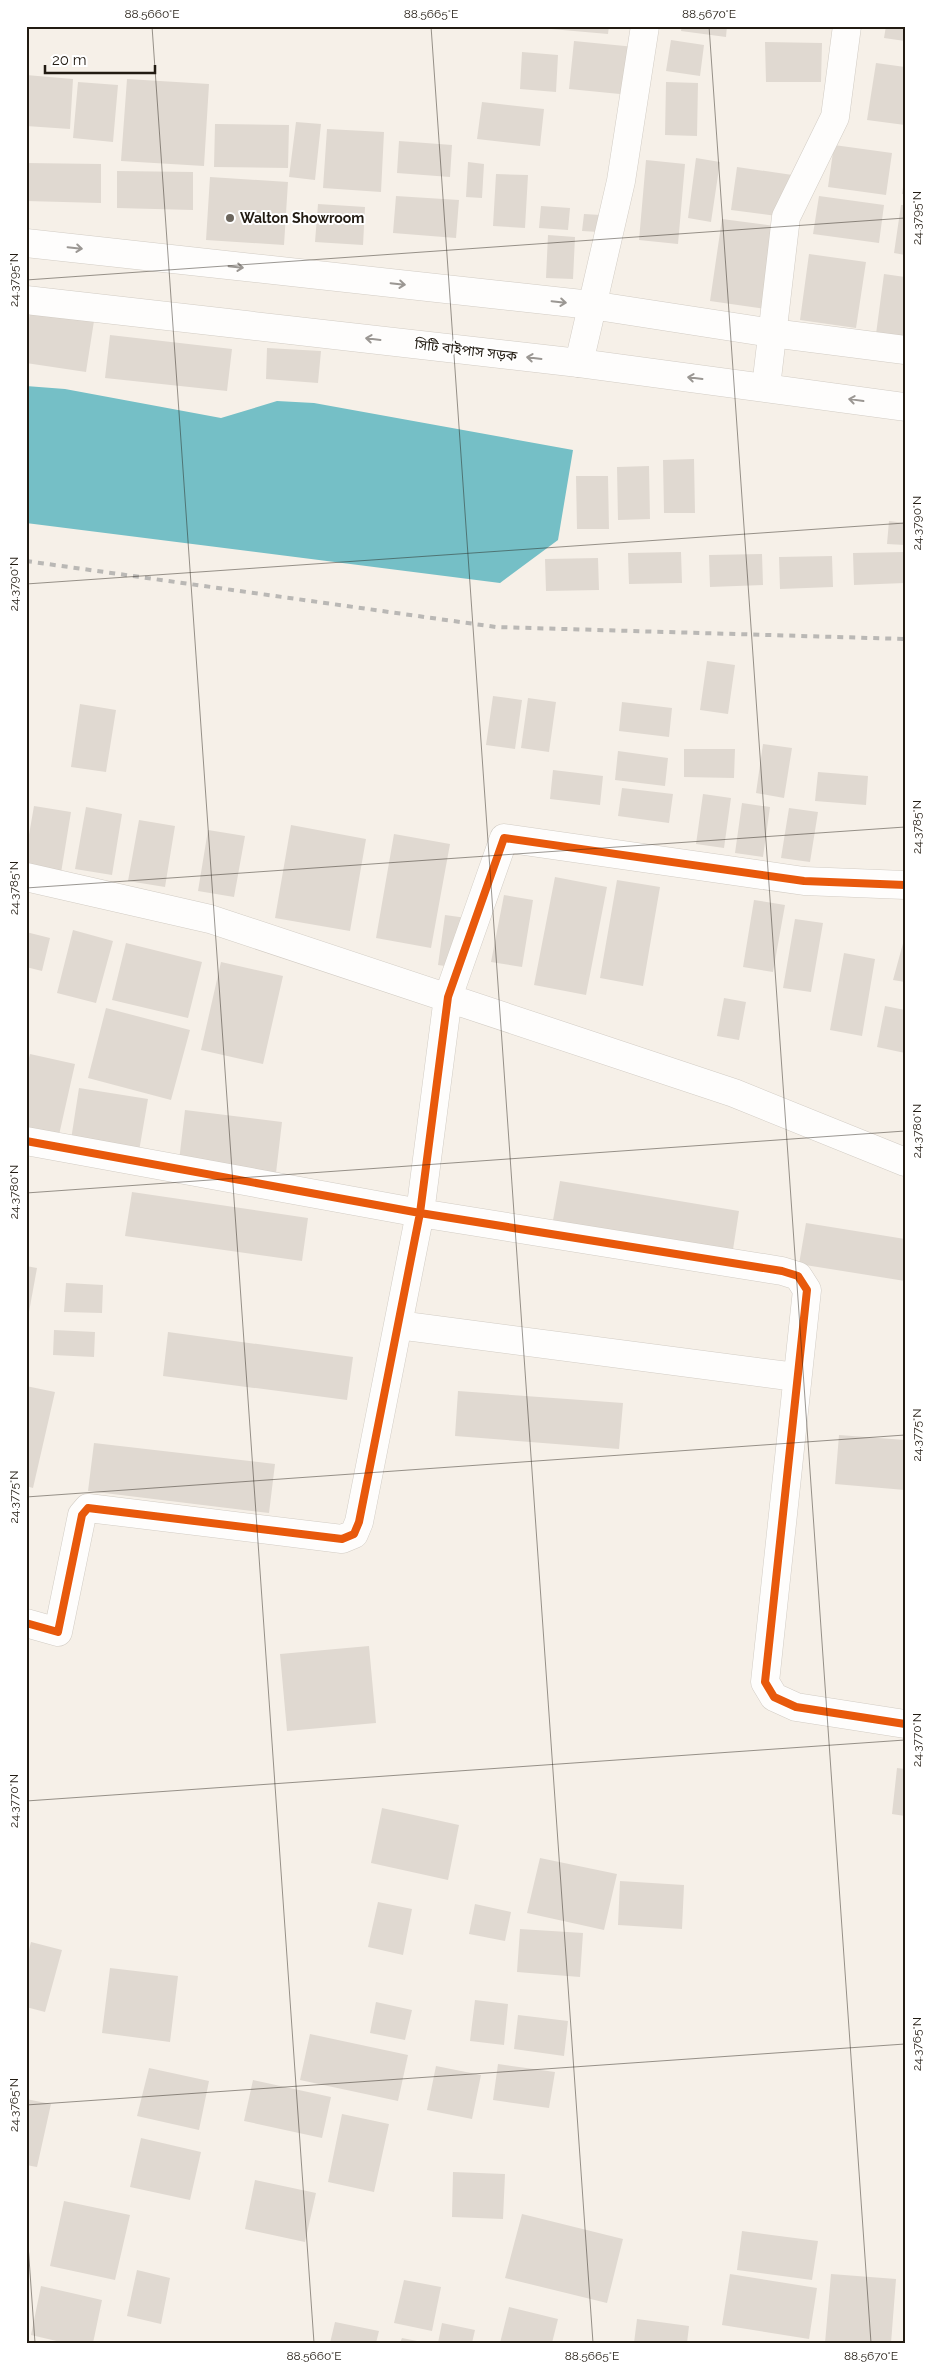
<svg xmlns="http://www.w3.org/2000/svg" width="931" height="2369" font-family="Raleway,'Noto Sans Bengali',sans-serif">
<style>
.water{fill:#75bfc6}
.building{fill:#e0d9d1}
.lines{fill:none;stroke-linecap:round;stroke-linejoin:round}
.minor-casing{stroke:#d2ccc4;stroke-width:29}
.major-casing{stroke:#d2ccc4;stroke-width:29}
.minor{stroke:#fefdfc;stroke-width:28}
.major{stroke:#fefdfc;stroke-width:28}
.rail{stroke:#bab8b5;stroke-width:4;stroke-dasharray:6 6;stroke-linecap:butt}
.cycleway-casing{stroke:#fff;stroke-width:11}
.cycleway{stroke:#e8590c;stroke-width:8}
.oneway{stroke:#9b9793}
.ticks{fill:none;stroke:#221b12;stroke-width:1;stroke-opacity:0.45}
.poi-dot{fill:#6c665d;stroke:#fff;stroke-width:2}
.labels{text-anchor:middle;dominant-baseline:central;stroke-width:4;stroke-linejoin:round;paint-order:stroke}
.poi-label{font-size:14px;font-weight:bold;fill:#221b12;stroke:#fff;text-anchor:start}
.street-label{font-size:14px;fill:#221b12;stroke:#fff}
.neatline{fill:none;stroke:#221b12;stroke-width:2}
.ticks-label{font-size:12px;text-anchor:middle;fill:#221b12}
</style>
<rect width="100%" height="100%" fill="#f6f0e8"/>
<!-- water -->
<path class="water" d="M26,386l39,3 156,29 56,-17 37,2 259,47 -15,90 -58,43 -474,-60z"/>
<!-- building -->
<path class="building" d="M517,26h92l-1,8z
M682,26h45l-1,11 -45,-6z
M886,26h19v15l-21,-3z
M671,40l33,5 -4,31 -34,-5z
M574,41l61,6 -5,48 -61,-6z
M765,42l57,1 -1,39h-55z
M522,52l36,3 -2,37 -36,-3z
M876,63l29,4v58l-38,-5z
M26,75l47,4 -3,50 -44,-3z
M127,79l82,5 -5,82 -83,-5z
M78,82l40,3 -5,57 -40,-4z
M666,82l32,1 -1,53 -32,-1z
M482,102l62,7 -4,37 -63,-7z
M296,122l25,2 -6,56 -26,-3z
M215,124l74,1 -1,43 -74,-1z
M327,129l57,3 -3,60 -58,-4z
M399,141l53,4 -2,32 -53,-4z
M834,145l58,8 -6,42 -58,-8z
M696,158l24,4 -9,60 -23,-4z
M646,160l39,4 -7,80 -39,-4z
M468,162l16,2 -2,34 -16,-1z
M26,163l75,1v39l-75,-2z
M737,167l69,10 -7,42 -68,-9z
M117,171l76,1v38l-76,-2z
M496,174l32,1 -3,53 -32,-2z
M210,177l78,5 -4,63 -78,-5z
M904,180h1v14h-3z
M396,196l63,4 -3,38 -63,-5z
M819,196l65,9 -5,38 -66,-9z
M318,204l47,3 -2,38 -48,-3z
M901,205h4v50l-11,-2z
M541,206l29,2 -2,22 -29,-2z
M584,214l33,2 -1,17 -34,-2z
M722,219l68,9 -11,83 -69,-10z
M548,235l27,2 -2,42 -27,-1z
M809,254l57,8 -10,66 -56,-8z
M884,274l21,3v61l-29,-4z
M30,312l64,9 -8,51 -60,-9v-25z
M110,335l122,14 -5,42 -122,-13z
M267,348l54,3 -3,32 -52,-4z
M694,459l1,54h-31l-1,-53z
M649,466l1,53 -32,1 -1,-53z
M576,476h32l1,53h-32z
M889,521l16,2v22l-18,-1z
M681,552l1,31 -53,1 -1,-31z
M905,552v31l-51,2 -1,-32z
M762,554l1,31 -53,2 -1,-32z
M832,556l1,31 -53,2 -1,-32z
M598,558l1,32 -53,1 -1,-32z
M707,661l28,4 -7,49 -28,-4z
M493,696l29,4 -7,49 -29,-4z
M528,698l28,4 -7,50 -28,-4z
M622,702l50,6 -3,29 -50,-6z
M80,704l36,6 -10,62 -35,-5z
M763,744l29,4 -8,50 -28,-5z
M684,749h51l-1,29 -50,-1z
M618,751l50,7 -3,28 -50,-6z
M553,770l50,6 -3,29 -50,-6z
M818,772l50,4 -2,29 -51,-4z
M622,788l51,6 -4,29 -51,-7z
M703,794l28,4 -7,50 -28,-4z
M742,803l28,4 -7,50 -28,-4z
M34,806l37,6 -10,61 -35,-6v-15z
M86,807l36,7 -10,61 -37,-6z
M789,808l29,4 -8,50 -29,-4z
M139,820l36,6 -10,61 -37,-6z
M291,825l75,14 -16,92 -75,-13z
M208,830l37,6 -11,61 -36,-6z
M394,834l56,10 -19,104 -55,-10z
M555,877l52,10 -21,108 -52,-10z
M617,880l43,7 -17,99 -43,-8z
M504,895l29,5 -11,67 -31,-5z
M754,900l31,5 -12,67 -30,-5z
M445,915l29,4 -8,50 -28,-4z
M795,919l28,4 -12,69 -28,-4z
M73,930l40,11 -17,62 -39,-10z
M26,932l24,6 -8,33 -16,-4z
M905,936v46l-12,-2z
M126,943l76,19 -14,56 -76,-18z
M844,953l31,6 -13,77 -32,-6z
M221,962l62,14 -20,88 -62,-14z
M724,998l22,4 -7,38 -22,-4z
M885,1006l20,4v43l-28,-6z
M106,1008l84,22 -19,70 -83,-22z
M30,1054l45,10 -16,71 -33,-7v-58z
M79,1088l69,11 -10,58 -68,-11z
M185,1110l97,12 -6,51 -97,-12z
M560,1181l179,30 -7,45 -180,-30z
M132,1192l176,26 -6,43 -177,-25z
M806,1223l99,16v42l-106,-17z
M26,1266l11,2 -10,55h-1z
M66,1283l37,2 -1,28 -38,-1z
M54,1330l41,2 -1,25 -41,-2z
M168,1332l185,25 -6,43 -184,-24z
M26,1386l29,6 -22,96 -7,-2z
M458,1391l165,12 -4,46 -164,-13z
M839,1435l66,5v50l-70,-6z
M94,1443l181,21 -6,49 -181,-22z
M369,1646l7,77 -89,8 -7,-77z
M897,1768l8,1v47l-13,-2z
M382,1808l77,17 -11,55 -77,-17z
M540,1858l77,16 -13,56 -77,-17z
M620,1881l64,4 -2,44 -64,-4z
M378,1902l34,7 -9,46 -35,-8z
M475,1904l36,8 -6,29 -36,-7z
M520,1929l63,4 -3,44 -63,-5z
M31,1942l31,8 -17,62 -19,-5v-46z
M110,1968l68,8 -8,66 -68,-9z
M475,2000l33,4 -4,41 -34,-4z
M376,2002l36,8 -7,30 -35,-7z
M518,2015l50,6 -4,35 -50,-7z
M310,2034l98,21 -10,46 -98,-21z
M498,2064l57,8 -6,36 -56,-8z
M436,2066l45,9 -9,44 -45,-9z
M149,2068l60,13 -10,49 -62,-14z
M253,2080l78,17 -9,41 -78,-17z
M26,2099l25,5 -14,63 -11,-2z
M342,2114l47,10 -15,68 -46,-10z
M141,2138l60,14 -11,48 -60,-13z
M453,2172l52,2 -2,45 -51,-2z
M255,2180l61,13 -11,49 -60,-13z
M64,2201l66,14 -15,65 -65,-14z
M522,2214l101,25 -16,64 -102,-25z
M742,2231l76,10 -6,39 -75,-10z
M137,2270l33,8 -9,46 -34,-8z
M730,2274l87,14 -8,51 -87,-14z
M831,2274l65,5 -5,64h-66z
M404,2280l37,7 -9,44 -38,-8z
M41,2286l61,14 -9,43h-28l-34,-8z
M509,2307l49,12 -6,24h-52z
M637,2319l52,7 -2,17h-53z
M335,2322l44,9 -3,12h-46z
M442,2323l33,7 -3,13h-34z
M402,2338l20,4v1h-22z"/>
<g class="lines">
<defs>
<path id="minor" d="M579,363l42,-182 24,-155
M766,387l20,-170 49,-100 12,-91
M26,877l184,42 524,174 171,69
M26,1141l394,72 362,58 16,5 9,14 -42,392 9,15 22,10 109,17
M398,1325l398,52
M26,1623l32,9 24,-117 6,-7 254,31 12,-5 5,-12 61,-309 28,-216 56,-159 300,43 101,4"/>
<path id="major" d="M26,243l565,62 181,28 133,17
M26,300l553,63 326,44"/>
</defs>
<!-- minor casing -->
<use href="#minor" class="minor-casing"/>
<!-- major casing -->
<use href="#major" class="major-casing"/>
<!-- minor -->
<use href="#minor" class="minor"/>
<!-- major -->
<use href="#major" class="major"/>
<!-- rail -->
<path class="rail" d="M26,561l470,66 409,12"/>
<defs>
<path id="cycleway" d="M26,1141l394,72 362,58 16,5 9,14 -42,392 9,15 22,10 109,17
M26,1623l32,9 24,-117 6,-7 254,31 12,-5 5,-12 61,-309 28,-216 56,-159 300,43 101,4"/>
</defs>
<!-- cycleway casing -->
<use href="#cycleway" class="cycleway-casing"/>
<!-- cycleway -->
<use href="#cycleway" class="cycleway"/>
</g>
<!-- one-way arrows -->
<defs><path id="oneway-shaft" d="M-6 0H5M1.5-3L5.5 0L1.5 3" fill="none" stroke-width="1.6" stroke-linecap="round" stroke-linejoin="round" transform="scale(1.25)"/></defs>
<g class="oneway">
<use href="#oneway-shaft" transform="translate(75 248) rotate(6)"/>
<use href="#oneway-shaft" transform="translate(236 267) rotate(6)"/>
<use href="#oneway-shaft" transform="translate(398 284) rotate(6)"/>
<use href="#oneway-shaft" transform="translate(559 302) rotate(6)"/>
<use href="#oneway-shaft" transform="translate(373 339) rotate(-173)"/>
<use href="#oneway-shaft" transform="translate(534 358) rotate(-173)"/>
<use href="#oneway-shaft" transform="translate(695 378) rotate(-173)"/>
<use href="#oneway-shaft" transform="translate(856 400) rotate(-172)"/>
</g>
<!-- ticks -->
<path class="ticks" d="M152,26l162,2317M431,26l162,2317M709,26l162,2317M26,280l879,-62M26,584l879,-61M26,888l879,-61M26,1193l879,-62M26,1497l879,-62M26,1801l879,-61M26,2105l879,-61M26,2216l9,127"/>
<!-- markers -->
<circle class="poi-dot" cx="230" cy="218" r="5"/>
<g class="labels">
<!-- poi labels -->
<g class="poi-label">
<text x="240" y="218">Walton Showroom</text>
</g>
<!-- street labels -->
<g class="street-label">
<text transform="translate(466 350) rotate(7)">সিটি বাইপাস সড়ক</text>
</g>
</g>
<!-- border -->
<rect width="931" height="2369" fill="none" stroke="#ffffff" stroke-width="55"/>
<!-- scale -->
<path d="M45 65v8h110v-8" fill="none" stroke="#221b12" stroke-width="2.5"/>
<text x="52" y="65" font-size="15" fill="#221b12" stroke="#ffffff" stroke-width="4" paint-order="stroke">20 m</text>
<rect x="28" y="28" width="876" height="2314" class="neatline"/>
<g class="ticks-label">
<text x="152" y="18">88.5660°E</text>
<text x="431" y="18">88.5665°E</text>
<text x="709" y="18">88.5670°E</text>
<text transform="translate(917 218) rotate(-90)" y="4">24.3795°N</text>
<text transform="translate(14 280) rotate(-90)" y="4">24.3795°N</text>
<text transform="translate(917 523) rotate(-90)" y="4">24.3790°N</text>
<text transform="translate(14 584) rotate(-90)" y="4">24.3790°N</text>
<text transform="translate(917 827) rotate(-90)" y="4">24.3785°N</text>
<text transform="translate(14 888) rotate(-90)" y="4">24.3785°N</text>
<text transform="translate(917 1131) rotate(-90)" y="4">24.3780°N</text>
<text transform="translate(14 1192) rotate(-90)" y="4">24.3780°N</text>
<text transform="translate(917 1435) rotate(-90)" y="4">24.3775°N</text>
<text transform="translate(14 1497) rotate(-90)" y="4">24.3775°N</text>
<text transform="translate(917 1740) rotate(-90)" y="4">24.3770°N</text>
<text transform="translate(14 1801) rotate(-90)" y="4">24.3770°N</text>
<text transform="translate(917 2044) rotate(-90)" y="4">24.3765°N</text>
<text transform="translate(14 2105) rotate(-90)" y="4">24.3765°N</text>
<text x="314" y="2360">88.5660°E</text>
<text x="592" y="2360">88.5665°E</text>
<text x="871" y="2360">88.5670°E</text>
</g>
</svg>
